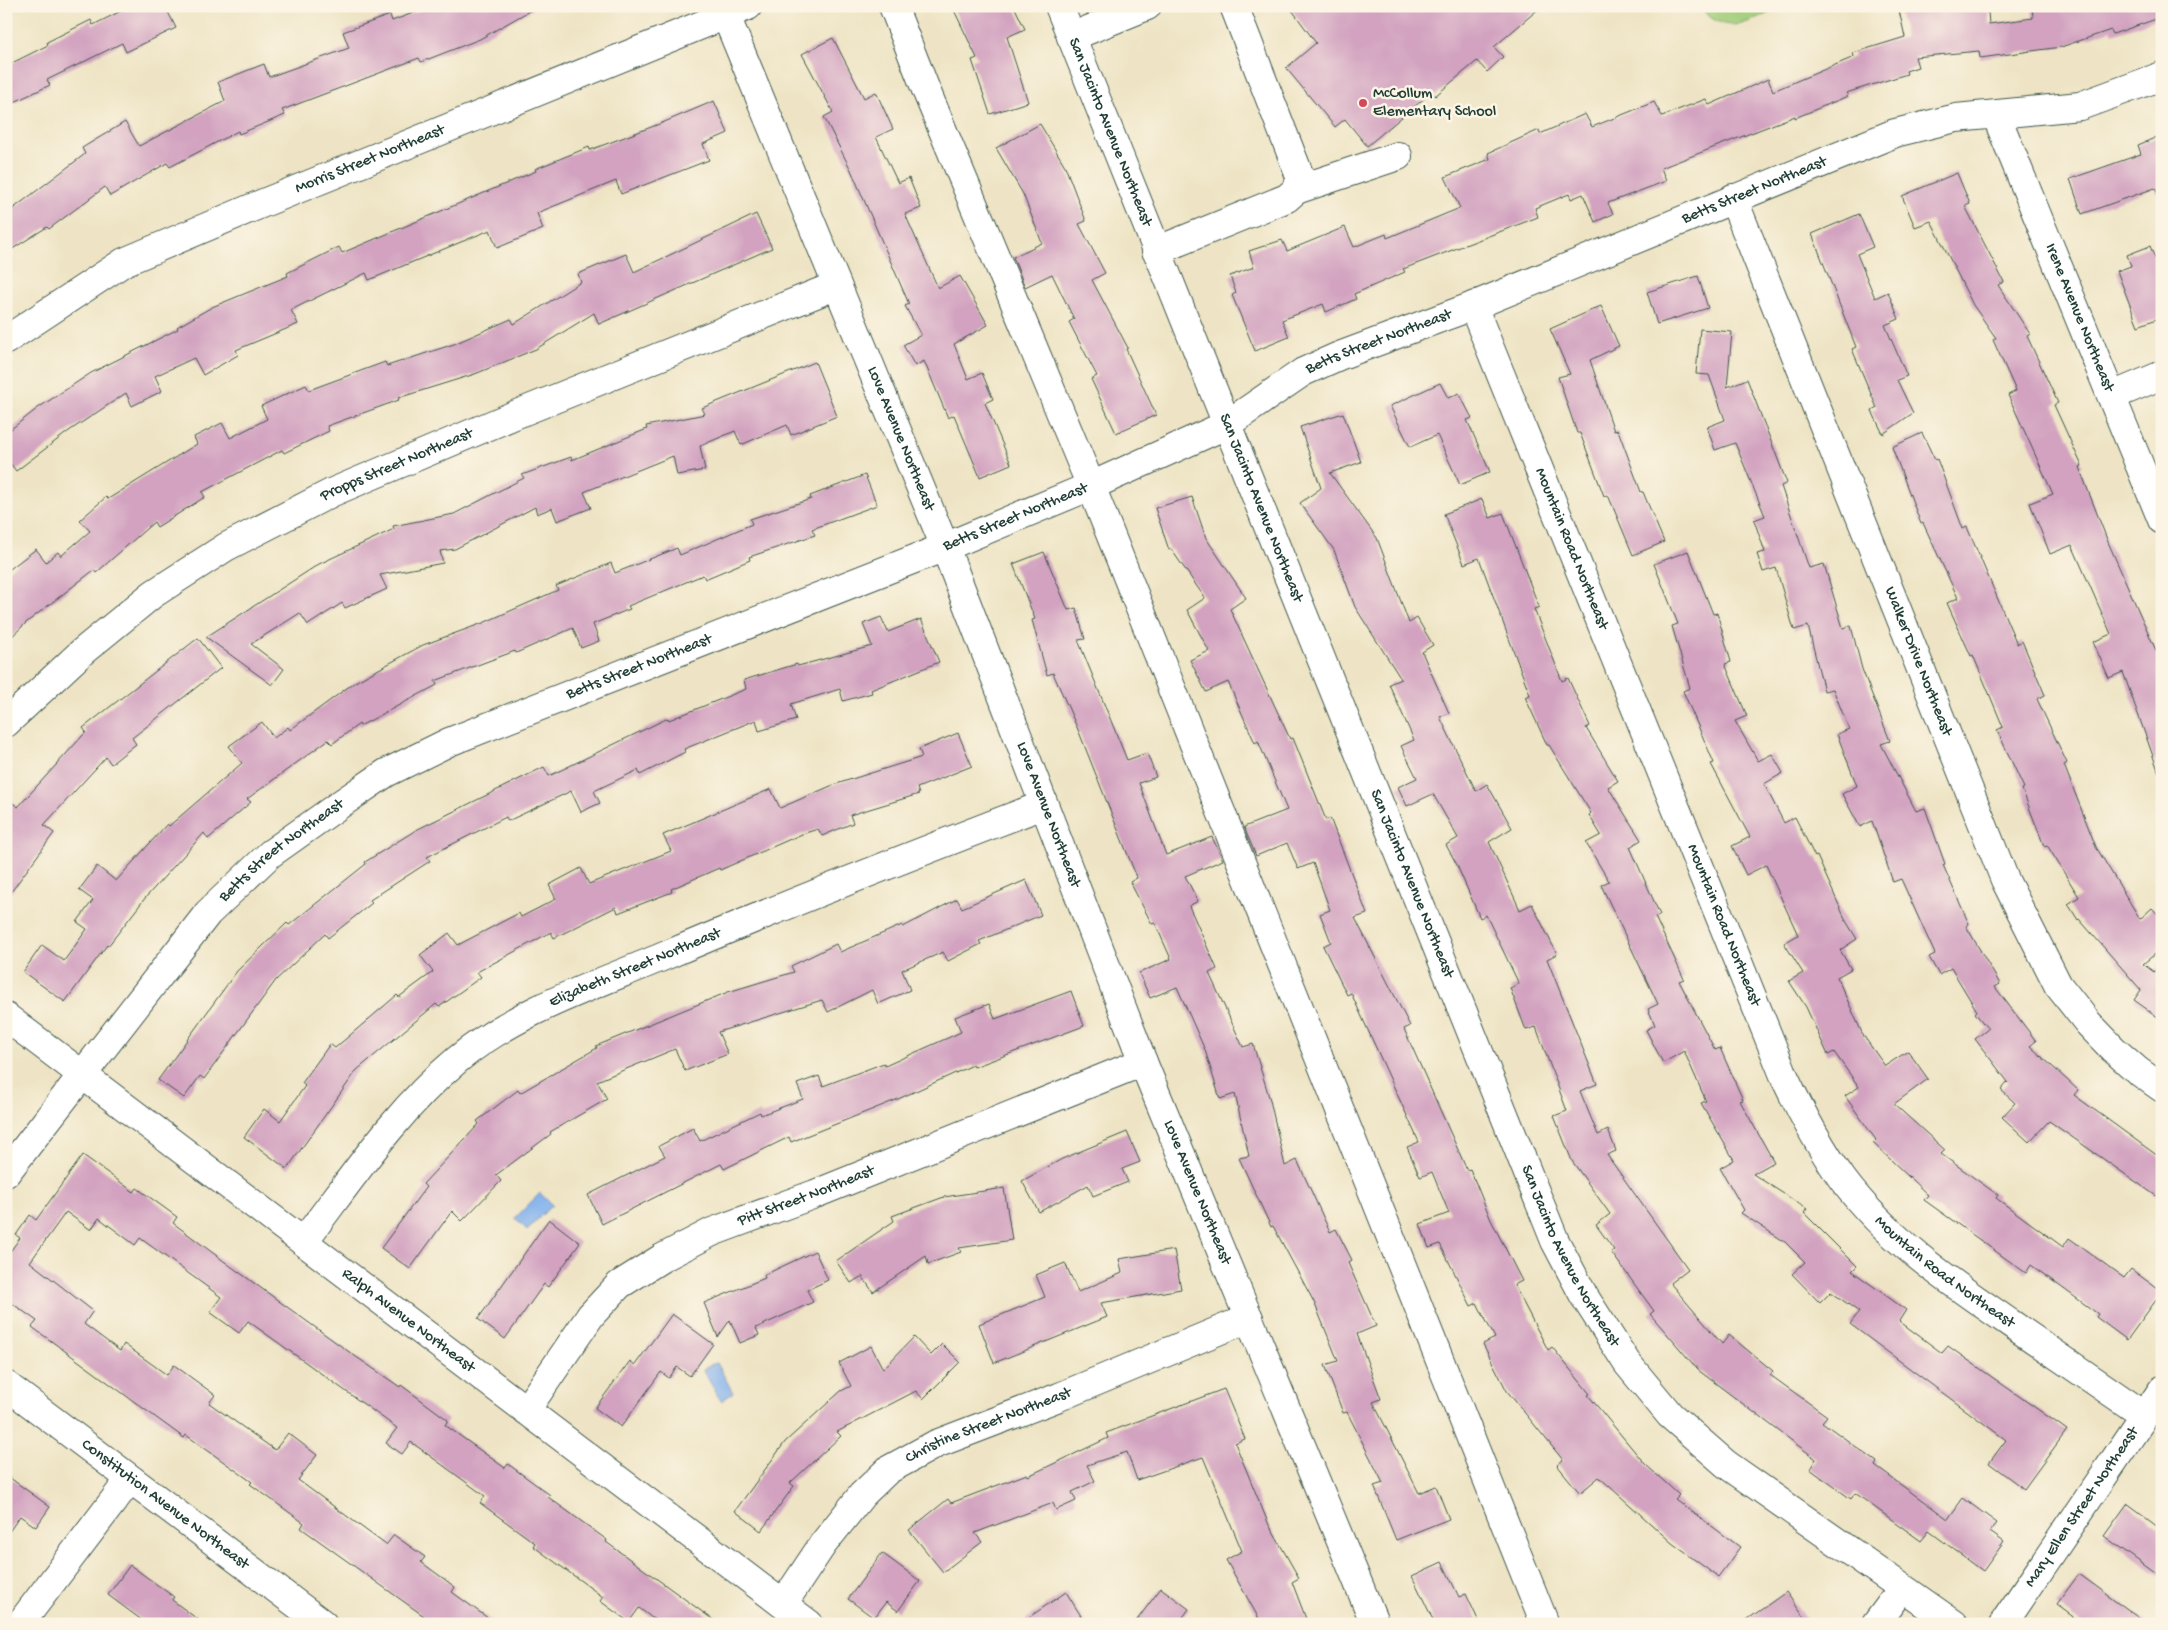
<svg xmlns="http://www.w3.org/2000/svg" width="2168" height="1630" font-family="'Gochi Hand',sans-serif">
<style>
.green{fill:#a2cd7a;stroke:#608557}
.water{fill:#82b1ed;stroke:#507790}
.building{fill:#d2a2c0}
.lines{fill:none;stroke-linecap:round;stroke-linejoin:round}
.minor-casing{stroke:#3e564a;stroke-width:30}
.minor{stroke:#fff;stroke-width:28}
.poi-dot{fill:#d1495b;stroke:#fcf5e5;stroke-width:2}
.labels{text-anchor:middle;dominant-baseline:central;stroke-width:5;stroke-linejoin:round;paint-order:stroke}
.poi-label{font-size:16px;fill:#1f3d34;stroke:#fcf5e5;text-anchor:start}
.street-label{font-size:16px;fill:#1f3d34;stroke:#fcf5e5}
</style>
<rect width="100%" height="100%" fill="#fcf5e5"/>
<filter id="ink" filterUnits="userSpaceOnUse"><feTurbulence type="fractalNoise" baseFrequency=".02" numOctaves="2"/><feDisplacementMap in="SourceGraphic" scale="10" xChannelSelector="R" yChannelSelector="G"/><feConvolveMatrix kernelMatrix="1 2 1 2 8 2 1 2 1" color-interpolation-filters="sRGB"/></filter>
<filter id="wash" filterUnits="userSpaceOnUse"><feTurbulence type="fractalNoise" baseFrequency=".0096" numOctaves="4" result="noise"/><feDisplacementMap in="SourceGraphic" scale="20" xChannelSelector="R" yChannelSelector="G"/><feGaussianBlur stdDeviation="1.12" result="paint"/><feColorMatrix in="noise" values="0 0 0 0 0 0 0 0 0 0 0 0 0 0 0 0 0 1.4 0 .05"/><feComposite in="paint" operator="in"/></filter>
<g filter="url(#wash)">
<rect width="100%" height="100%" fill="#eee4c5"/>
<!-- green -->
<path class="green" d="M1699,6h86c-34,13 -57,35 -86,0z"/>
<!-- water -->
<path class="water" d="M540,1193l12,12 -25,25 -12,-12z
M717,1363l16,30 -12,8 -18,-31 7,-5z"/>
<g id="blocks">
<!-- building -->
<path class="building" d="M131,6h34l11,22 -50,24 -4,-9 -75,37 3,5 -44,21v-40l42,-21 -1,-3 44,-22 2,5z
M431,6h107l-58,33 -59,23 -2,-4 -137,52 3,5 -46,19 -1,-3 -68,36 -3,-4 -57,33 -5,-9 -56,42 -2,-2 -41,26v-39l79,-60 -3,-6 43,-26 14,24 86,-45 -7,-19 46,-18 5,13 80,-29 -6,-16 47,-17 2,6z
M952,6h62l11,23 -18,8 21,65 -38,12 -18,-54 5,-2z
M1289,6h253l-48,41 9,10 -16,15 -10,-11 -42,35 -3,-4 -65,54 -22,-27 -10,8 -49,-59 30,-25z
M1898,6h85l1,6h4l1,12 44,-6 -1,-12h130v11l-49,17 -2,-4 -50,17 -81,11 -1,-7 -64,6 3,10 -12,4 1,3 -61,19 2,3 -53,22v-2l-134,52 5,13 -58,22 5,11 -18,8 -12,-28 -12,5 -2,-5 -34,14 3,9 -135,52 2,3 -51,22 2,5 -30,13 -3,-8 -41,16 7,17 -34,14 -23,-56 4,-2 -6,-17 24,-9 -5,-16 33,-11 5,11 58,-24 9,20 32,-13 1,4 73,-30 -15,-31 45,-18 -2,-6 51,-23 1,4 45,-20 7,13 62,-25 8,14 44,-17 3,6 59,-26 5,12 81,-34 -1,-4 52,-16z
M833,38l31,60 12,-6 17,37 -17,8 22,46 11,-5 12,30 -16,6 33,74 22,-12 28,49 -34,19 14,35 14,-6 11,26 -8,4 26,61 -31,13 -26,-62 -6,3 -24,-57 -9,5 -12,-21 18,-10 -16,-29 4,-2 -58,-134 -27,-53 9,-5 -31,-58z
M714,101l14,32 -25,11 6,16 -88,34 -5,-13 -79,32 6,16 -46,19 -7,-18 -121,50 -3,-7 -75,37 7,14 -62,26 2,5 -35,20 -9,-17 -39,18 7,15 -30,15 -6,-13 -57,38 -53,40 -10,-13v-25l32,-25 53,-35 87,-44 -1,-2 35,-20 76,-31 -1,-3 52,-26 3,6 194,-82 -1,-2 54,-22 1,3 72,-27z
M1040,124l25,42 21,55 -7,3 26,49 -13,7 36,68 -2,1 30,66 -40,18 -25,-54 6,-3 -28,-54 5,-3 -22,-45 -27,13 -12,-30 29,-14 -19,-49 -27,-46z
M2162,135v67l-7,-14 -73,26 -12,-35 71,-25 -3,-9z
M1957,173l13,31 -5,2 39,76 -6,3 32,49 -3,2 31,67 -4,2 28,61 -3,1 29,75 54,122v108l-3,1 -36,-101 -14,6 -16,-36 18,-8 -39,-89 -22,9 -20,-51 23,-9 -45,-99 8,-4 -23,-51 3,-2 -23,-33 -42,-84 -16,6 -13,-31z
M756,214l16,34 -173,76 -5,-11 -58,36 -61,25 -77,24 1,2 -72,26 2,5 -45,22 -2,-3 -80,42 3,5 -48,30 -3,-5 -58,51 -2,-3 -67,52 -21,20v-70l30,-23 10,13 12,-10 3,4 29,-25 -10,-11 26,-23 2,2 89,-55 -3,-7 28,-14 8,15 37,-19 -6,-13 45,-21 3,5 76,-28 2,4 67,-22 57,-25 3,5 67,-42 -3,-8 48,-20 8,18z
M1859,214l14,33 -16,7 18,44 13,-6 11,27 -14,6 22,51 -10,4 16,33 -30,21 -11,-23 5,-3 -25,-59 4,-2 -44,-113z
M2150,246l12,30v41l-24,9 -21,-55 14,-5 -4,-11z
M1698,276l10,32 -51,16 -10,-32z
M1601,306l18,40 -29,14 24,71 4,-1 23,62h2l21,50 -31,13 -25,-60 -4,1 -24,-63h-3l-19,-56 12,-3 -20,-45z
M1700,329l32,3 -5,55 20,-8 40,104 -6,3 28,82 15,-4 19,64 8,-2 11,43 28,72 -9,3 35,67 9,-3 20,56 -2,1 26,59 -3,2 34,58 -5,3 41,54 -6,5 48,44 -4,5 88,64v41l-113,-79 -20,21 -27,-25 13,-14 -14,-13 7,-8 -33,-43 13,-10 -13,-16 2,-2 -26,-43 -12,7 -10,-18 6,-3 -34,-75 -8,3 -21,-61 -12,6 -18,-33 15,-8 -20,-52 12,-5 -16,-40 -9,2 -16,-65 -14,4 -18,-62 -13,4 -6,-18 8,-2 -11,-32 11,-4 -30,-73 -20,7 -8,-23 18,-7 -16,-45 -13,-1z
M815,362l22,54 -46,19 -4,-10 -46,20 -6,-14 -35,15 5,24 -28,5 -4,-19 -89,36 7,16 -34,13 -5,-13 -15,6 -2,-7 -80,42 -15,2 3,12 -63,12 7,14 -42,19 -3,-5 -34,22 -8,-12 -49,31 33,25 -12,16 -66,-48 113,-73 75,-35 -1,-3 61,-12 70,-36 -2,-3 49,-18 1,3 75,-31 -1,-3 59,-12 -3,-6z
M1440,383l8,15 11,-5 13,25 -5,2 23,52 -30,13 -23,-50 -27,12 -20,-41z
M1343,413l18,49 -31,11 47,65 32,85 8,-5 16,27 -11,7 27,61 -9,4 36,74 11,-7 25,44 -23,14 31,68 12,-6 25,50 -10,5 50,125 -17,7 18,44 10,-5 8,21 -9,4 81,114 -18,14 52,61 7,-9 44,36 -3,4 57,41 -5,6 55,40 -2,4 73,53 15,-21 34,25 -7,9 14,10 -21,29 -54,-40 -8,10 -66,-48 -4,6 -41,-30 6,-10 -118,-89 -48,-56 4,-3 -43,-59 3,-2 -18,-25 14,-11 -38,-53 -18,-45 13,-5 -31,-84 -10,3 -16,-42 9,-4 -33,-69 -6,3 -24,-55 -10,-18 12,-7 -25,-44 -26,12 -9,-19 19,-9 -16,-32 13,-6 -25,-56 12,-5 -46,-72 -21,-57 -34,-47 21,-15 -21,-61z
M1922,433l13,27 2,-1 26,70 4,-2 50,117 5,-3 23,54 -8,4 30,64 -3,2 32,82 44,72 12,-11 10,11v29l-19,16 11,8 8,-10v58l-28,-20 7,-10 -62,-71 -1,1 -10,-16 11,-7 -32,-52 -3,1 -22,-57 2,-1 -27,-58 6,-3 -30,-72 -2,1 -24,-53 11,-5 -35,-75 -2,1 -29,-77z
M865,475l12,30 -65,24 3,6 -66,22 1,3 -45,19 -2,-4 -75,31 2,3 -37,15 6,17 -18,7 -8,-20 -57,25 -1,-2 -80,30 2,4 -77,41 -1,-2 -27,20 -4,-4 -81,59 4,3 -43,37 -4,-6 -58,64 -38,49 -1,-1 -42,57 -42,-30 19,-27 22,16 23,-32 -10,-7 16,-22 -14,-10 18,-24 19,15 51,-57 2,2 73,-63 -13,-17 33,-24 12,16 14,-11 2,3 65,-48 68,-37 60,-22 75,-33 -2,-4 55,-23 4,10 62,-25 3,7 72,-31 -2,-5 61,-20 -1,-3z
M1192,497l14,41 40,60 -16,11 60,130 3,-1 33,82 4,-2 37,96 -12,4 55,108 -6,3 63,141 3,-1 21,51 31,61 -8,4 34,65 4,-3 38,47 -2,1 57,69 34,31 -4,4 65,48 -22,30 -46,-34 -73,-66 -19,16 -23,-28 6,-5 -56,-69 -24,-47 12,-6 -18,-35 -6,3 -31,-62 -11,4 -9,-24 29,-11 -17,-41 -12,5 -13,-30 12,-5 -68,-149 -4,2 -24,-49 8,-4 -11,-28 10,-4 -17,-47 -15,6 -11,-26 -31,13 -12,-29 43,-17 -29,-69 -3,2 -27,-61 -22,10 -16,-32 19,-9 -22,-41 18,-12 -34,-49 -2,1 -14,-42z
M1482,499l8,19 13,-5 36,94 -5,2 28,72 6,-3 22,48 -4,2 32,53 -10,6 33,53 -11,7 30,68 -5,2 29,62 -5,2 36,69 5,-2 23,52 -3,1 34,61 -21,12 54,35 -3,4 53,53 -5,5 54,39 -7,11 43,32 6,-7 119,84 -43,59 -35,-26 17,-23 -156,-116 9,-12 -28,-20 -11,11 -28,-29 13,-12 -20,-20 -44,-29 3,-3 -24,-42 14,-8 -33,-57 5,-2 -22,-50 -21,12 -17,-33 9,-5 -7,-16 10,-5 -57,-119 8,-4 -23,-38 15,-8 -12,-20 2,-2 -42,-68h-2l-22,-48 5,-2 -51,-137 -15,6 -20,-50z
M1688,551l25,63 4,-1 14,49 -6,2 22,52 -12,5 23,40 14,-7 11,19 -19,11 20,39 11,-6 20,40 2,-1 29,65 11,18 -17,11 11,19 -14,8 26,58 22,31 23,-15 20,28 -34,25 51,46 -4,4 57,41 -2,3 67,49 6,-9 55,40 7,-9 31,23 -35,48 -31,-23 2,-3 -67,-49 -5,8 -102,-73 4,-5 -55,-52 3,-3 -31,-44 14,-9 -25,-35 -6,3 -22,-48 -17,-26 14,-8 -19,-30 14,-8 -32,-70 -20,10 -14,-29 18,-9 -39,-73 3,-1 -31,-72 7,-3 -18,-62 6,-2 -24,-60z
M1044,552l24,58 8,-2 9,31 -7,1 49,120 20,-7 9,24 -17,6 27,72 46,-18 11,23 -38,16 13,25 -9,5 28,63 -8,4 34,74 10,-3 17,56 15,66 12,-6 33,72 6,-3 16,31 -4,3 28,63 -19,8 24,65 -8,3 46,91 17,-7 13,33 -53,21 -22,-54 9,-3 -36,-71 -4,1 -18,-48 13,-4 -24,-59 -41,-76 -2,1 -32,-69 10,-2 -14,-62 -15,5 -15,-49 -28,-63 -27,11 -11,-25 32,-14 -16,-36 -3,1 -22,-42 7,-4 -58,-146 -26,-59 -6,2 -15,-55 3,-1 -22,-55z
M881,617l7,15 33,-13 18,43 -68,28 1,3 -29,8 -3,-12 -49,15 5,16 -37,11 -3,-11 -72,29 1,3 -45,23 -2,-5 -44,21 6,12 -19,9 -10,-21 -63,30 -2,-4 -79,40 3,4 -60,39 2,3 -44,35 -3,-4 -49,46 -72,99 -4,-3 -16,22 -26,-18 79,-109 50,-48 2,2 77,-61 -1,-2 51,-32 128,-63 5,9 119,-58 1,2 77,-31 -2,-9 53,-16 1,2 74,-20 -9,-22z
M198,638l23,30 -89,70 4,6 -25,20 -5,-7 -62,68 10,8 -48,66v-101l12,9 68,-75 -3,-4z
M958,733l14,33 -55,22 2,6 -69,21 3,8 -31,13 -4,-7 -16,5 -82,36 -1,-2 -48,21 1,3 -54,21 -2,-6 -62,31 -3,-6 -74,40 4,5 -42,30 -3,-3 -79,66 -70,99 -43,-32 20,-28 16,12 25,-35 -3,-3 28,-39 5,4 62,-53 2,2 34,-25 -13,-17 29,-22 9,12 61,-32 2,4 35,-18 -7,-14 32,-17 8,16 82,-33 -8,-16 108,-46 9,19 53,-23 89,-28 -3,-8z
M1026,880l15,35 -62,26 2,3 -33,17 -5,-9 -41,18 8,20 -32,14 -6,-14 -44,22 -6,-12 -104,32 10,22 -43,17 -10,-22 -78,32 10,18 -57,33 1,2 -55,41 5,6 -39,40 -10,-10 -42,58 -29,-21 45,-61 -3,-3 56,-60 -2,-3 41,-31 2,3 77,-45 -1,-2 132,-54 66,-20 -3,-6 45,-22 4,8 62,-27 1,2 54,-28 5,9z
M1071,991l13,35 -110,41 -1,-2 -77,35 -105,42 -2,-5 -65,32 -3,-5 -119,60 -14,-29 77,-39 -6,-10 34,-18 7,13 60,-29 1,3 42,-16 -6,-15 22,-8 4,10 61,-23 1,3 76,-34 -6,-15 34,-13 6,15z
M1127,1132l13,30 -18,7 6,13 -35,14 -5,-11 -49,27 -17,-31 40,-22z
M83,1155l51,37 3,-4 40,29 -4,6 52,39 127,92 48,33 1,-2 47,35 -3,5 60,43 3,-4 42,31 -2,2 59,43 -1,2 113,82h-59l-21,-16 -10,14 -29,-21 3,-4 -70,-51 2,-3 -55,-40 5,-7 -74,-54 -9,12 -16,-11 11,-15 -149,-107 -9,12 -29,-21 11,-15 -81,-59 -5,7 -36,-27 -8,12 -25,-18 -36,50 63,49 -9,13 36,27 4,-7 43,31 7,-10 41,30 -6,8 66,47 13,-17 29,22 -19,25 88,65 8,-10 31,22 -4,5 34,25 -3,5 44,32h-61l-134,-96 3,-5 -54,-39 2,-2 -66,-47 -2,3 -152,-111 5,-6 -31,-22v-42l14,-19 -4,-3 14,-20 6,5z
M1004,1188l8,52 -53,8 2,4 -33,12 -2,-8 -53,36 -11,-16 -11,7 -15,-22 58,-40 -2,-5 52,-19z
M549,1219l31,24 -32,44 -4,-3 -39,55 -27,-20z
M1174,1250l7,39 -80,14 6,14 -113,46 -15,-39 66,-27 -9,-22 29,-12 13,29 44,-19 -3,-14z
M815,1251l13,29 -21,10 6,12 -57,26 3,7 -19,8 -10,-23 -12,17 -14,-34 61,-25 -1,-3z
M672,1314l41,30 -23,32 -13,-9 -8,11 -8,-6 -40,55 -26,-19 35,-47 5,4z
M914,1337l17,18 11,-11 18,18 -37,37 -7,-8 -79,41 4,4 -51,47 4,3 -33,45 -26,-20 50,-69 56,-51 10,-5 -12,-23 32,-17 12,23z
M1224,1389l21,50 -10,4 34,82 30,53 -7,4 16,42h-46l-36,-64 16,-9 -39,-94 -66,23 -10,-28 -40,13 8,16 -23,11 4,9 -20,9 -3,-7 -78,30 7,9 -39,30 -34,-42 39,-31 3,4 76,-29 1,2 80,-38 -2,-5z
M6,1475l44,32 -14,20 -16,-11 -14,20z
M2127,1504l35,26v48l-58,-42z
M882,1553l38,28 -22,30 -12,-9 -12,16 -26,-19z
M1442,1562l17,35 7,-3 14,30h-45l-23,-48z
M130,1565l44,32 -2,3 32,24h-57l-39,-29z
M2079,1574l69,50h-66l-26,-19z
M1161,1588l28,21 -11,15h-44z
M1066,1592l20,32h-67z
M1786,1592l23,32h-68z"/>
</g>
</g>
<g filter="url(#ink)">
<use href="#blocks" fill-opacity="0" stroke="#3e564a" stroke-width="1"/>
<g class="lines">
<defs>
<g id="minor">
<path id="s1" d="M722,6l223,541 198,515 232,562"/>
<path d="M893,6l33,84 165,396 454,1138"/>
<path id="s2" d="M1059,6l496,1235 29,55 43,67 43,52 56,49 228,160"/>
<path d="M1071,37l76,-31"/>
<path id="s3" d="M1996,115l166,405"/>
<path d="M1296,190l102,-34"/>
<path id="s4" d="M1733,198l272,682 53,105 30,38 25,26 25,22 24,17"/>
<path d="M1156,251l131,-53 9,-8 5,-11 -67,-173"/>
<path id="s5" d="M1473,306l312,772c17,36 35,70 58,102 44,59 107,102 167,143 45,31 89,61 134,92"/>
<path id="s6" d="M6,340l118,-78 137,-58 487,-198"/>
<path d="M2112,396l50,-21"/>
<path id="s7" d="M6,723l76,-71 71,-58 73,-47 107,-55 184,-78 318,-128"/>
<path id="s8" d="M6,1017l803,607"/>
<path id="s9" d="M6,1173l202,-260 62,-59 72,-51 44,-30 63,-31 496,-195 146,-61 135,-61 77,-53 36,-16 134,-50 422,-173 61,-15 124,-12 82,-30"/>
<path id="s10" d="M304,1241c48,-63 92,-130 153,-181 59,-49 136,-74 205,-103 125,-53 253,-103 381,-152"/>
<path id="s11" d="M6,1385l317,239"/>
<path id="s12" d="M526,1410l65,-95 28,-30 43,-27 50,-26 103,-38 328,-132"/>
<path id="s13" d="M783,1604l40,-60 39,-49 26,-25 48,-26 123,-47 190,-79"/>
<path d="M20,1624l110,-145"/>
<path d="M1876,1624l26,-35"/>
<path id="s14" d="M2003,1624l159,-234"/>
</g>
</defs>
<!-- minor casing -->
<use href="#minor" class="minor-casing"/>
<!-- minor -->
<use href="#minor" class="minor"/>
</g>
</g>
<!-- markers -->
<circle class="poi-dot" cx="1363" cy="103" r="5"/>
<g class="labels">
<!-- poi labels -->
<g class="poi-label">
<text x="1373" y="94">McCollum<tspan x="1373" dy="18">Elementary School</tspan></text>
</g>
<!-- street labels -->
<g class="street-label">
<text stroke="none"><textPath href="#s2" startOffset="136">San Jacinto Avenue Northeast</textPath></text>
<text stroke="none"><textPath href="#s6" startOffset="408">Morris Street Northeast</textPath></text>
<text stroke="none"><textPath href="#s9" startOffset="2046">Betts Street Northeast</textPath></text>
<text stroke="none"><textPath href="#s3" startOffset="219">Irene Avenue Northeast</textPath></text>
<text stroke="none"><textPath href="#s9" startOffset="1641">Betts Street Northeast</textPath></text>
<text stroke="none"><textPath href="#s1" startOffset="468">Love Avenue Northeast</textPath></text>
<text stroke="none"><textPath href="#s7" startOffset="472">Propps Street Northeast</textPath></text>
<text stroke="none"><textPath href="#s2" startOffset="541">San Jacinto Avenue Northeast</textPath></text>
<text stroke="none"><textPath href="#s9" startOffset="1236">Betts Street Northeast</textPath></text>
<text stroke="none"><textPath href="#s5" startOffset="262">Mountain Road Northeast</textPath></text>
<text stroke="none"><textPath href="#s4" startOffset="499">Walker Drive Northeast</textPath></text>
<text stroke="none"><textPath href="#s9" startOffset="831">Betts Street Northeast</textPath></text>
<text stroke="none"><textPath href="#s1" startOffset="872">Love Avenue Northeast</textPath></text>
<text stroke="none"><textPath href="#s9" startOffset="426">Betts Street Northeast</textPath></text>
<text stroke="none"><textPath href="#s2" startOffset="946">San Jacinto Avenue Northeast</textPath></text>
<text stroke="none"><textPath href="#s5" startOffset="668">Mountain Road Northeast</textPath></text>
<text stroke="none"><textPath href="#s10" startOffset="439">Elizabeth Street Northeast</textPath></text>
<text stroke="none"><textPath href="#s1" startOffset="1278">Love Avenue Northeast</textPath></text>
<text stroke="none"><textPath href="#s12" startOffset="364">Pitt Street Northeast</textPath></text>
<text stroke="none"><textPath href="#s2" startOffset="1351">San Jacinto Avenue Northeast</textPath></text>
<text stroke="none"><textPath href="#s5" startOffset="1088">Mountain Road Northeast</textPath></text>
<text stroke="none"><textPath href="#s8" startOffset="504">Ralph Avenue Northeast</textPath></text>
<text stroke="none"><textPath href="#s13" startOffset="281">Christine Street Northeast</textPath></text>
<text stroke="none"><textPath href="#s11" startOffset="199">Constitution Avenue Northeast</textPath></text>
<text stroke="none"><textPath href="#s14" startOffset="141">Mary Ellen Street Northeast</textPath></text>
</g>
</g>
<!-- margin -->
<rect width="2168" height="1630" fill="none" stroke="#fcf5e5" stroke-width="25"/>
</svg>
